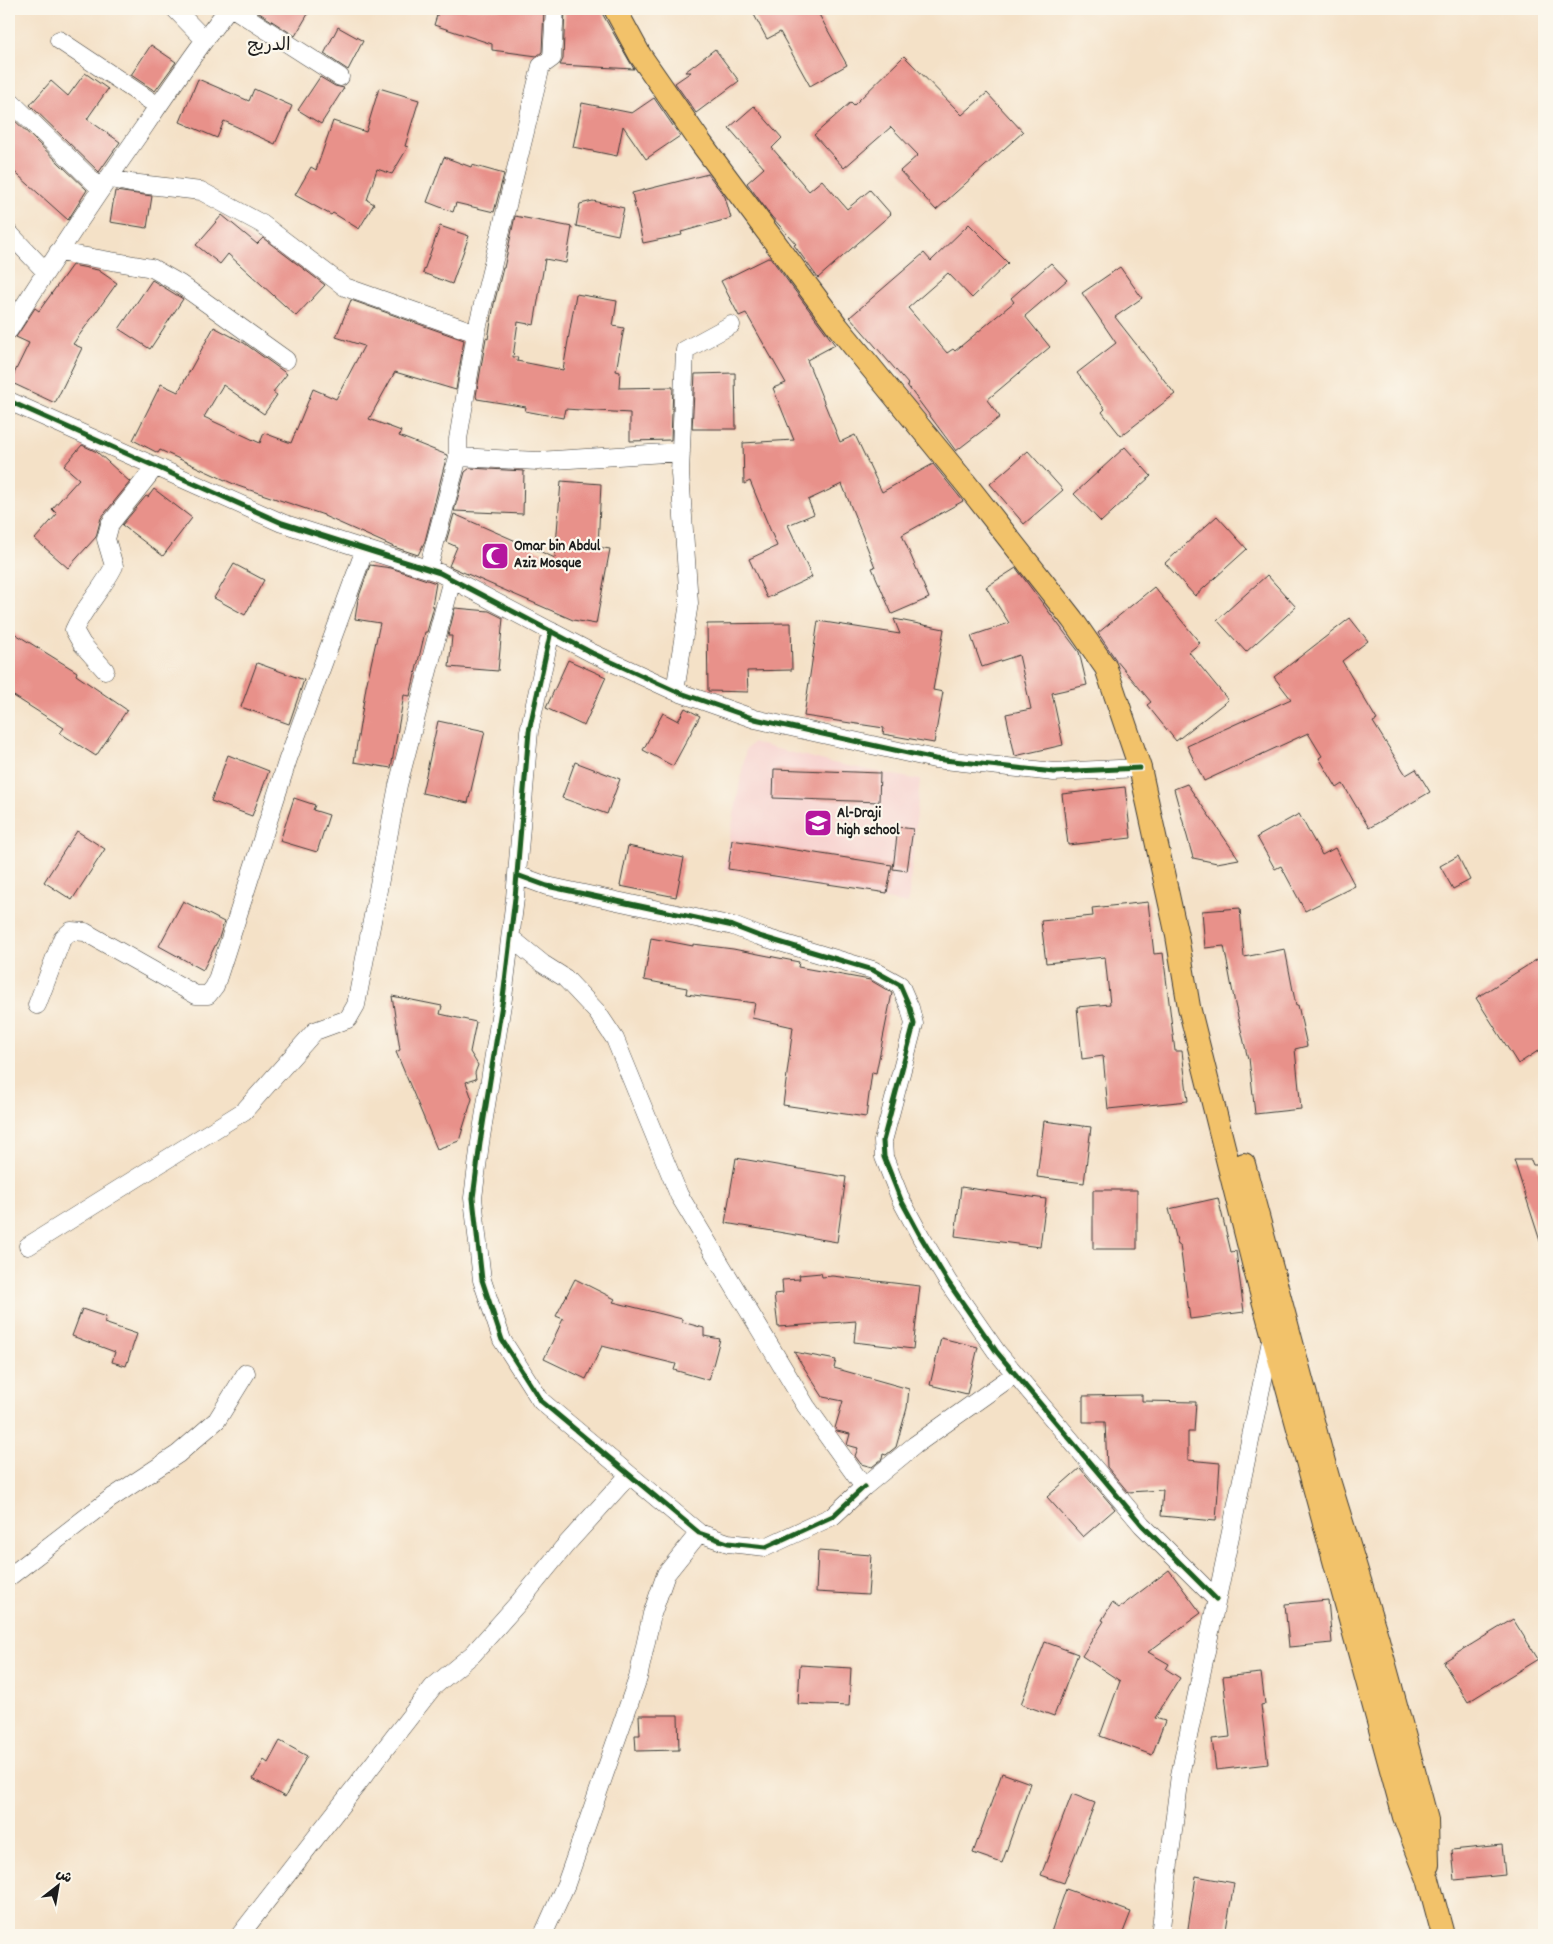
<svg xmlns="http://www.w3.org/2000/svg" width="1553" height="1944" font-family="Dekko,'Playpen Sans Arabic',sans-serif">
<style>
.built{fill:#f7d0ce}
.building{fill:#e8918a}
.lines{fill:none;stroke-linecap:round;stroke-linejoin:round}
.minor-casing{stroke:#3c3a36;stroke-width:19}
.major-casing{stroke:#3c3a36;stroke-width:24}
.minor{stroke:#fff;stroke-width:18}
.major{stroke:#f2c26a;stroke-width:22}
.cycleway-casing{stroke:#fbf7ec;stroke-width:8}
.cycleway{stroke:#1b5e20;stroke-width:5}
.labels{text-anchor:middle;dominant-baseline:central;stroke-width:4.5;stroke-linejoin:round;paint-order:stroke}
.poi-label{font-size:15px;font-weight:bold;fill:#1c1c1c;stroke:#fbf7ec;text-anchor:start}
.quarter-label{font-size:18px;fill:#1c1c1c;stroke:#fbf7ec}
</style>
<rect width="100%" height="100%" fill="#fbf7ec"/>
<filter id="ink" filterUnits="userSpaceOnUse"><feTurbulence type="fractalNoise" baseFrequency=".02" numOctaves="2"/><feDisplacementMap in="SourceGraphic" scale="10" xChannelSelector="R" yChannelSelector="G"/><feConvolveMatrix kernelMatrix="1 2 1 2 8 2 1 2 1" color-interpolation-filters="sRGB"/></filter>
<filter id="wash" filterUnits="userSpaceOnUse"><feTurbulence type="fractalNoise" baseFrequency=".0096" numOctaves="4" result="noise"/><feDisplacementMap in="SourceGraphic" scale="20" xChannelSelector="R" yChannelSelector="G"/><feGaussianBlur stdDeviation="1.12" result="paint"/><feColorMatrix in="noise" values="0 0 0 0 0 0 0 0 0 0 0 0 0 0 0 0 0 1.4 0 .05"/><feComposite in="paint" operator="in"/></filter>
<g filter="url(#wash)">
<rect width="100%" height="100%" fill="#f4e1c7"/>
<!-- built -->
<path class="built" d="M753,743l80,20 87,17 -12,124 -184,-34 22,-121z"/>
<g id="blocks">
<!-- building -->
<path class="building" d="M253,9h58l-16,27z
M439,9h105l-2,43 -5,4 -45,-6v-6l-58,-19z
M565,9h37l1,6 31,54 -74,-4 3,-6z
M751,9h65l31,56 -37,21 -30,-54 -13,7z
M338,27l25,14 -15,29 -24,-16z
M151,45l25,17 -21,29 -24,-16z
M715,49l24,32 -43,32 -21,-30 16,-11h-6z
M904,56l58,59 25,-22 36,39 -87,78 -36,-39 18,-16 -27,-28 -47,41 -30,-33 37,-33 3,3z
M85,73l23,16 -21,30 33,23 -21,30 -69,-67 21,-24 17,15z
M320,77l15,9 9,2 -23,36 -23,-14z
M198,79l51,22 5,-12 38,17 -17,38 -51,-23 -7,17 -37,-16z
M379,88l40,12 -14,46 3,1 -16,27 -15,-5 -10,31 7,4 -15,25 -26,-16 -2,2 -36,-20 16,-28 5,3 17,-49 33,11z
M654,98l26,38 -34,23 -23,-33 -6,30 -44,-9 9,-44 50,10z
M754,106l28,32 -10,10 37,43 13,-11 25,29 23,-19 21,24 -73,64 -24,-33 2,-1 -25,-28 -24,-33 17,-15 -35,-40z
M9,115l78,75 -19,30 -59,-53z
M444,157l27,10 1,-2 32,9 -10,38 -38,-9 -3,9 -26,-10z
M708,174l17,23 6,21 -50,14 1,3 -39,8 -11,-50z
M115,191l37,5 -5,32 -37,-6z
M593,201l31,7 -6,27 -42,-9 4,-22z
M222,215l35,29 6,-6 62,47 -29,31 -68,-62 -8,10 -24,-19z
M515,216l57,11 -6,36 -21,-4 -11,66 -16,-3 -5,35h5l-1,4 46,9 13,-76 41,7 -4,25 11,2 -8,43 4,1 -1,16 54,-1 -2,53 -41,1v-28l-65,-4 -2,9 -38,-7 1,-4 -49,-8 -1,-3 10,-58 2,1 6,-35 9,-36h1z
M969,224l39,39 -36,35 -24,-25 -40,35 39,45 6,-4 2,2 59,-49 -3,-4 40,-35 16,17 -42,36 25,31 -63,53 13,17 -44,34 -49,-66 1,-1 -58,-67 74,-64 7,8z
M440,226l29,10 -17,48 -29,-11z
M770,257l65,88 -28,15 33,82 15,-7 27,57 51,-28 30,37 -61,34 27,63 -37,16 -20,-46 3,-1 -33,-83 -34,16 6,14 -26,11 24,52 -45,21 -18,-39 28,-13 -27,-65 -6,3 -1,-41 51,-3 -21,-52 13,-5 -40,-70 -7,3 -18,-35z
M72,265l26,5 19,13 -44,61 9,4 -27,55 -45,-21 19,-39 -13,-6 19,-29 4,3z
M1120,267l22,31 -27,19 60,77 -54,42 -19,-24 3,-3 -28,-36 39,-30 -34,-50z
M152,280l31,19 -33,50 -31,-20z
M351,300l113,40 -8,50 -61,-18 -26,47 32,12 -2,5 48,19 -22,86 -7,14 -24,-8 -70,-31v-1l-86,-29 -78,-36 -2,3 -25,-13 28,-56 17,8 36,-65 30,16 43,31 -14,18 4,3 -13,19 -41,-29 -19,32 56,26 4,-10 27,10 22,-54 23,10 28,-53 -28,-9z
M735,373l1,56h-44l3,-55z
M82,445l15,7 33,30 -29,36 -5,19 -28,31 -33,-29 22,-25 -5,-5 27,-30 -15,-13z
M1125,447l26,29 -50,46 -27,-28z
M1028,451l35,39 -39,34 -34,-40z
M470,468l54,3 -1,43 -69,-3 11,-39z
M561,481l40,3 -3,63 12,2 -14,75 -23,-4 -124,-54 8,-19 -11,-5 8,-28 101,44z
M154,489l38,29 -29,38 -41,-31 24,-29 2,1z
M1217,516l30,33 -52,47 -30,-33z
M234,564l30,16 -19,35 -31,-17z
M370,565l21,3 45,15 -4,23h2l-7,26h-2l-15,64 -6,-1 -13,73 -37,-6 12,-75 14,-64 -25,-4 3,-20z
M1016,568l63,84 8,33 -35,8 11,52 -48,11 -9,-42 25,-5 -12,-54 -37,12 -11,-31 38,-13 -23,-36z
M1267,575l29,32 -50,45 -29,-32z
M1154,587l46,56 -11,9 39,48 -52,41 -29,-36 4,-3 -35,-42 -18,-27z
M455,608l34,3 14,7 -5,53 -49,-4 3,-31h-4z
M1350,618l18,23 -26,20 35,59 -4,2 33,53 10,-6 14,23 -61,36 -26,-44 -6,4 -18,-30 3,-2 -14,-23 -104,48 -17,-35 104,-47 -17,-22z
M894,619l50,10 -11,61 10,2 -9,51 -51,-9 1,-6 -80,-12 14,-95 82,13z
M791,623l1,47 -45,1 1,21 -40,-1 -1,-67z
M9,630l68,42 -1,3 51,35 -31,46 -36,-23 4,-5 -55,-35z
M568,660l38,17 -22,49 -38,-18z
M257,663l47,17 -15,44 -48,-17z
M685,708l15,8 -27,50 -30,-16 20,-37 15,8z
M438,721l47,10 -17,72 -46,-10z
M228,755l41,16 -17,45 -41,-15z
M575,762l45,17 -13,35 -45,-16z
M774,769l106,4 -1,29 -106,-4z
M1187,784l52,75 -22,4 -24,-5 -19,-69z
M1125,787l6,51 -63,7 -6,-51z
M294,798l21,7 -2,5 16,5 -12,37 -37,-11z
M1299,814l23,41 13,-7 20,38 -50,25 -24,-45 -6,3 -18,-32z
M898,827l15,2 -6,42 -14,-2z
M77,831l28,18 -33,51 -28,-18z
M732,840l160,25 -5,28 -159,-24z
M628,846l56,12 -8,39 -56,-11z
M1458,856l12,24 -17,9 -13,-23z
M183,901l41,21 -5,16 -16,32 -44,-24z
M1148,902l6,52 9,-1 12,98h7l6,50 -80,8 -5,-53 -21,3 -5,-52 33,-3 -5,-47 -59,6 -5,-42 52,-5 -1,-8z
M1240,908l4,49 41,-8 11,57 2,-1 9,41 -12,3 6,60 -46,5 -6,-56 -1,1 -13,-55 -11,-58 -19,2 -3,-37z
M651,938l42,8v-2l40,5 66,13 -1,5 72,13 22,13 -16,80 -4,-1 -6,45 -83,-12 10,-78 -41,-9 3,-15 -69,-9 1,-6 -43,-8z
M1544,955v92l-26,17 -42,-66z
M392,996l50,10 -2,8 36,8 -6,30 8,13 -3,8 1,6 -10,3 6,17 -13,42 -22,8 -41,-97 4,-2z
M1044,1121l47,6 -7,56 -47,-6z
M736,1158l110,19 -9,65 -112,-19z
M1514,1160h17l2,5h4l3,8 4,-2v73h-3z
M961,1187l85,12 -6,48 -85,-11z
M1093,1190h44v59h-44z
M1218,1198l13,54 5,-1 8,61 -54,7 -10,-74h-2l-9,-36z
M821,1273l1,4 10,-1 88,10 -7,63 -59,-7 2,-21 -78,6 -4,-33 9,-1 -1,-13 18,-1 -1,-4z
M575,1279l40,20 -2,3 69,17v3l22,6v8l16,3 -11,41 -35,-10 2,-6 -74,-18 -16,33 -42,-20 19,-40 -7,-3z
M82,1309l24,8 -2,6 33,11 -11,32 -14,-4 3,-10 -43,-16z
M941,1338l37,9 -11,47 -37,-9z
M794,1352l42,8 -2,8 75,21 -2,19 -11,39 -10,8 -3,-1 -1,5 -10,8 -11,-3 -6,-8 3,-8 -11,-3 3,-11 -13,-3 -2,-3 8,-27 -20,-4z
M1142,1395v6l54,1 -2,30h-6v28l32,3 -4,58 -55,-5 2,-26 -35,2 -21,-25 -2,-45h-22v-26z
M1080,1468l35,41 -32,28 -36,-40z
M818,1551l53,4 -3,40 -52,-3z
M1169,1570l32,43 -53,39 21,12 -3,5 14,9 -25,40 10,3 -13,34 -52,-19 20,-55 -38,-25 22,-35 -2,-1 10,-17 7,5z
M1328,1600l4,43 -43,4 -4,-43z
M1513,1619l25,40 -70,43 -25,-40z
M1045,1642l33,12 -24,62 -33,-12z
M800,1665l51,3 -2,38 -51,-2z
M1261,1673l4,31 -4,1 7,59 -52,6 -4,-31 18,-2 -7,-60z
M639,1715h39l1,35 -43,1 -1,-16h5z
M280,1741l27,15 -22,41 -32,-18 11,-19 4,3z
M1002,1773l28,10 -28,80 -29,-10z
M1072,1794l23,9 -31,80 -23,-8z
M1502,1845l3,30 -50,5 -3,-30z
M1196,1876l38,7 -9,52h-38z
M1066,1889l65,23 -9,23h-72z"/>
</g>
</g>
<g filter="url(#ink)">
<use href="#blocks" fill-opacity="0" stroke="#3c3a36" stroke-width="1"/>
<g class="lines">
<defs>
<path id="minor" d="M175,9l29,30
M234,9l106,68
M59,40l99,66
M9,100l92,89
M108,178l22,5 71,8 61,33 83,63 131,46 65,-267 11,-8 3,-49
M9,233l37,39
M58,252l94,16 28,16 106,76
M9,330c43,-69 88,-136 135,-203 27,-40 54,-80 84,-118
M476,333l-18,106v18l80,4 143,-9
M9,401l273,122 158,50 152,80 83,38 80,28 180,40 119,13 86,-4
M428,569l30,-112
M551,631l-22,100 -14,167 -12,100 -23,145 -7,55 9,82 20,60 39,61 158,132 29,10 38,4 67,-31 31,-29
M105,670l-23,-26 -8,-14c10,-23 29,-41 40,-64l-8,-27 4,-15 45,-57
M675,691l14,-88 -9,-130 5,-123 46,-25
M517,875l30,11 186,40 26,10 114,34 27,15 10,23 4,16 -31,117 1,16 17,43 20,37 27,45 48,69 146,174 74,74
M511,938l32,26 22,14 32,34 18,27 64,156 127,211 58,81 51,-42 100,-71
M37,1005l25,-66 9,-8 14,1 111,63h12l7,-9 73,-227 77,-210
M28,1246l216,-135 71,-80 33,-12 8,-14 42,-220 54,-206
M9,1577l101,-78 68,-45 39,-34 29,-47
M240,1935l193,-248 40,-33 47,-53 44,-54 65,-72
M543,1935l23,-51 72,-206 14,-64 14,-40 33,-41
M1160,1935l20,-160 92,-439"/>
<path id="major" d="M615,9l25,46 61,88 137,184 129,158 105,134 34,49 34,100 37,168 12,71 65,260 150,550 24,62 15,56
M1244,1164l84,313 49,159 36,131 14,53 1,45"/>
</defs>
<!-- minor casing -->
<use href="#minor" class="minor-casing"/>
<!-- major casing -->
<use href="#major" class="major-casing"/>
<!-- minor -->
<use href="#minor" class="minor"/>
<!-- major -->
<use href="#major" class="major"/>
<defs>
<path id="cycleway" d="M9,401l273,122 158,50 152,80 83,38 80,28 180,40 119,13 86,-4
M551,631l-22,100 -14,167 -12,100 -23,145 -7,55 9,82 20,60 39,61 158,132 29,10 38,4 67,-31 31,-29
M517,875l30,11 186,40 26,10 114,34 27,15 10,23 4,16 -31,117 1,16 17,43 20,37 27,45 48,69 146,174 74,74"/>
</defs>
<!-- cycleway casing -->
<use href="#cycleway" class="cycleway-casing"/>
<!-- cycleway -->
<use href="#cycleway" class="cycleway"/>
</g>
</g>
<!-- icons -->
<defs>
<symbol id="mosque-square" viewBox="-11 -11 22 22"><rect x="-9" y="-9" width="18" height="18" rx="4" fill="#b5179e" stroke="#fbf7ec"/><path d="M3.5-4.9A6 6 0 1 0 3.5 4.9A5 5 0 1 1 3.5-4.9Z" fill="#fff"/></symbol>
<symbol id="school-square" viewBox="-11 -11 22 22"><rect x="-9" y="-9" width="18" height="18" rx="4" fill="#b5179e" stroke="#fbf7ec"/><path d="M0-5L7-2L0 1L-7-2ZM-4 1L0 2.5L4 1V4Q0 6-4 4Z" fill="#fff"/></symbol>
</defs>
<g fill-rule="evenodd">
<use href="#mosque-square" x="479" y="540" width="32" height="32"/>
<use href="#school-square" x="802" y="807" width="32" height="32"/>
</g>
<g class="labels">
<!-- poi labels -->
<g class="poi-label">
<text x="514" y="547">Omar bin Abdul<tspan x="514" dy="17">Aziz Mosque</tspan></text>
<text x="837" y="814">Al-Draji<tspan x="837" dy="17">high school</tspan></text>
</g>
<!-- quarter labels -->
<g class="quarter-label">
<text x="269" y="46">الدريج</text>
</g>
</g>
<!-- margin -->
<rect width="1553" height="1944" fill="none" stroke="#fbf7ec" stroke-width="30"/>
<!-- north arrow -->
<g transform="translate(58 1886) rotate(31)" stroke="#fbf7ec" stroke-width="4" paint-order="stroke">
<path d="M0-4L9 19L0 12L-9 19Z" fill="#1c1c1c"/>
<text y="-8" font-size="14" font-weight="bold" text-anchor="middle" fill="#1c1c1c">ش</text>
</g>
</svg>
